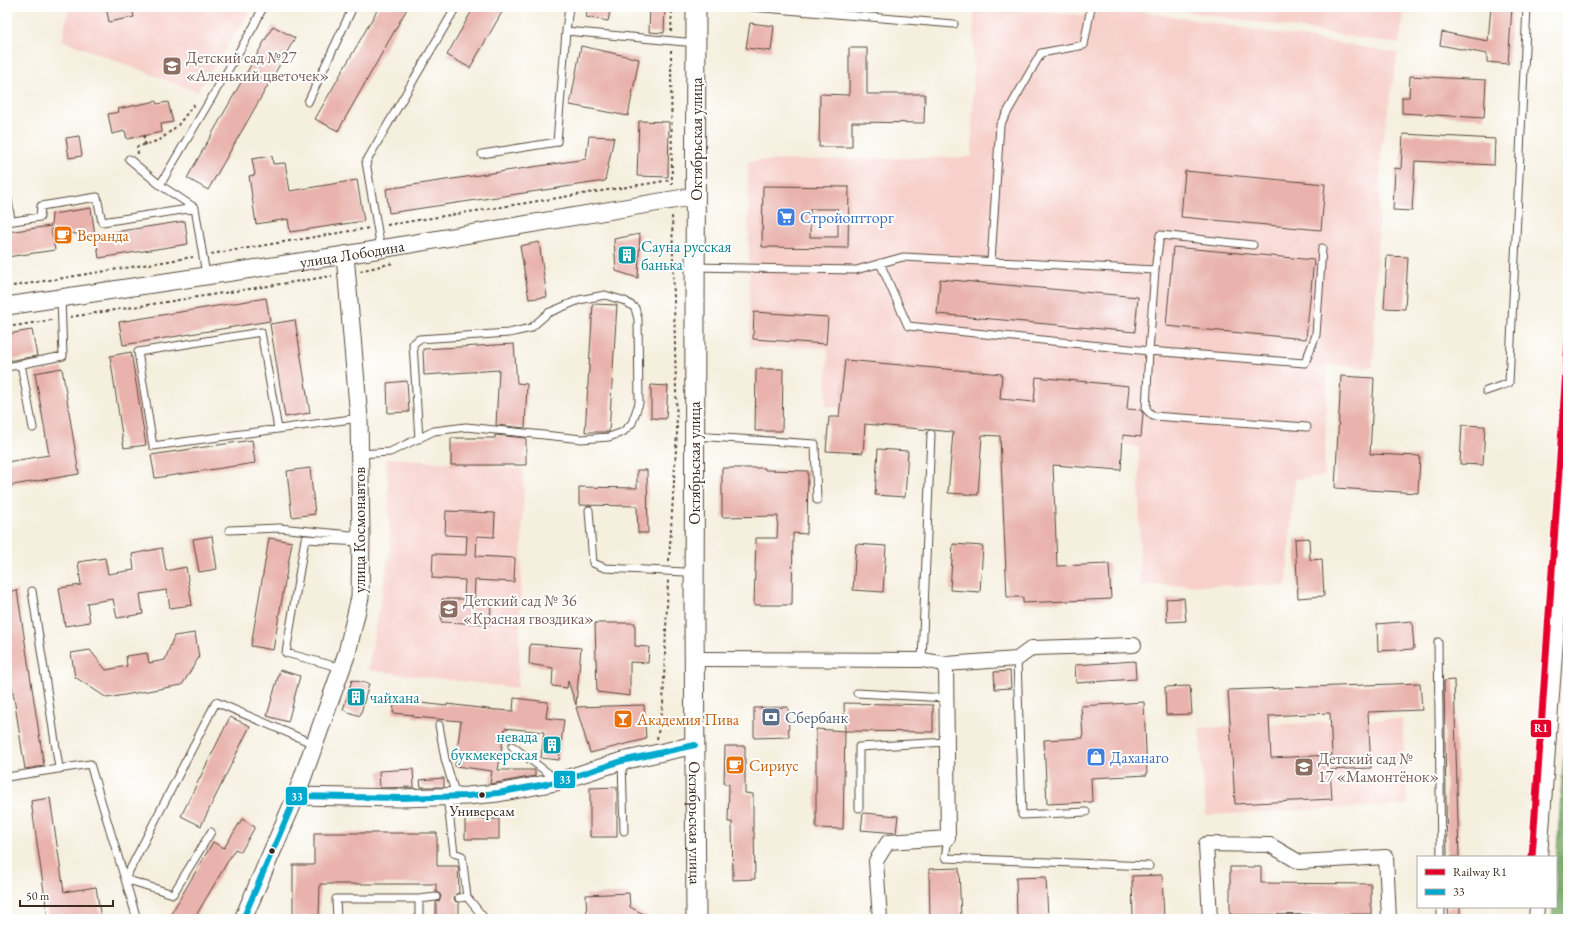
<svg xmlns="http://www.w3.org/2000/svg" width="1575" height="926" font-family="'EB Garamond',serif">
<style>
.built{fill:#f7d0cb}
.forest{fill:#78ad6a;stroke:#5a6c44}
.building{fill:#e9b2ac;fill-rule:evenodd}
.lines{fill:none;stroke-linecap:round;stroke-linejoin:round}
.service-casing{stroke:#57483b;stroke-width:9}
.minor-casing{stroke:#57483b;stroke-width:16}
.tertiary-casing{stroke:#57483b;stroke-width:19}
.secondary-casing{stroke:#57483b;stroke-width:21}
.path{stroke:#57483b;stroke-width:2;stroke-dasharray:3 3;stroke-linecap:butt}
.service{stroke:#fff;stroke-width:7}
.minor{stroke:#fff;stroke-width:14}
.tertiary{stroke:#fff;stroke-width:17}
.secondary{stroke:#fff;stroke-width:19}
.bus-1-casing{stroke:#fff;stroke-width:9}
.bus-1{stroke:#00a9ce;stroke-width:6}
.rail-1-casing{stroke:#fff;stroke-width:10}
.rail-1{stroke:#e4002b;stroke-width:7}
.bus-dot{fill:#3b2a1e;stroke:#fff;stroke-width:1.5}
.labels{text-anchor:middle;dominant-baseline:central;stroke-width:4;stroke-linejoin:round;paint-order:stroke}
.bus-label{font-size:15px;fill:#3b2a1e;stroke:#fff}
.education-label{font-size:16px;fill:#785e54;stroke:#fff;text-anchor:start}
.street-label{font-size:16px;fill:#3b2a1e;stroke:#fff}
.shop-label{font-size:16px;fill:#366cbe;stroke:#fff;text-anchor:start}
.food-label{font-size:16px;fill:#c56008;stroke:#fff;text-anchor:start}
.culture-label{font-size:16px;fill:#0d838f;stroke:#fff;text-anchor:start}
.service-label{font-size:16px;fill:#4e5e75;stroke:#fff;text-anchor:start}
.line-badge{stroke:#fff;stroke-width:1.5}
.badge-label{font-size:11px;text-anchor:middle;font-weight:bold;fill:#fff}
</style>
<rect width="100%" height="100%" fill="#fff"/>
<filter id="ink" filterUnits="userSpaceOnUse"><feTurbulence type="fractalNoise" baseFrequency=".025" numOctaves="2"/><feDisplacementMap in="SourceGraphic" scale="8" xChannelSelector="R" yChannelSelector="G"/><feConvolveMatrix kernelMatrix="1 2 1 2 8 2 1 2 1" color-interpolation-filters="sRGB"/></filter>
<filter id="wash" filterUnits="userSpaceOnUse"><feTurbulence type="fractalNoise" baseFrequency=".012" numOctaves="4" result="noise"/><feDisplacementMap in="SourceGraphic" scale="16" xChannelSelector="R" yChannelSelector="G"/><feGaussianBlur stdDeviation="0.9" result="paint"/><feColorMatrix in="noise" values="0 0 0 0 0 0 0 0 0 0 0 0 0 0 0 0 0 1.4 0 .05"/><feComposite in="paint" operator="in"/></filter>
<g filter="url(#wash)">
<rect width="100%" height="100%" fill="#f5efde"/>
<!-- built -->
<path class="built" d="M69,7h184l-56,85 -135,-52z
M974,7l121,9 -2,-9h20l285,46 -17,96 -8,219 -45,-3 -4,111 -29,3 -9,107 -146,-1 -1,-138 -313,-41 2,-58 -78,-1 -2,-186 224,-4z
M1160,7h245l-6,37z
M387,458l137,11 -6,219 -150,-18 22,-121z
M1402,719l5,86 -201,10 -7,-87z"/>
<!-- forest -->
<path class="forest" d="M1568,697v222h-16l1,-12h3v-43z"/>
<g id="blocks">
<!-- building -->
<path class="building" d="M106,7h26l2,10 -25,5z
M379,7h29l-70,124 -23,-12z
M474,7h31l-35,61 -23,-13z
M588,7h23l-3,14 -22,-4z
M650,7h15l-1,26 -15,-1z
M1491,7h21l-4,57 -21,-2v-8l-47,-9 2,-13 46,9z
M750,23l24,3 -3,25 -25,-3z
M273,26l22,12 -87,152 -21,-12z
M581,46l58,13 -11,57 -58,-11z
M849,48h18v46h58l-1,29 -72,-1v25h-33l1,-53 29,1z
M1410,76l76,4 -2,38 -82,-5v-16h7z
M156,101l1,3 11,-2 5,20 -12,2 1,8 -35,7 -2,-8 -13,3 -4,-20 11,-2 -1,-3z
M639,121l30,1 -1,55 -31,-1z
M1403,134l92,5 -1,26 -79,-4 -3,50 -19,-1 2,-42 6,1z
M79,136l3,20 -13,2 -3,-20z
M589,136l25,1 -9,44 -216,32 -3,-24 200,-30z
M272,156l1,8 12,-1 5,28 67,-11 7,41 -74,11 -2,-13 -32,5 -7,-48 6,-1 -3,-16z
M1185,171l140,13 -4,46 -140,-13z
M763,186l86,1 -1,61 -86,-1zM810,209h28v28h-28z
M91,208l4,27 90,-14 3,23 -89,14 -3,-20 -45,-9 4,21 -48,7v-25l44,-6 1,-12z
M640,234l-2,44 -22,-7 -2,-32z
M539,242l8,55 -18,2 -9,-53z
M1173,247l141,13 -8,79 -140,-13z
M1387,256l21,1 -3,52 -21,-1z
M940,279l198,18 -3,35 -198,-18z
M266,298l4,23 -147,24 -4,-23z
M593,304l24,1 -8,127h-24z
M754,312l74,5 -2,27 -73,-5z
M295,320l15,93 -25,4 -15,-93z
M32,330l5,26 -30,5v-27z
M514,344l3,39 10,1 -2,44 -29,-3 3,-55 -75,5 -1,-26z
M131,352l15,93 -22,3 -14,-92z
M845,360l157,14 -2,25 34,3 2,-25 93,9 -2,23 14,1 2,4 -2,23 -18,-2 -2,35 -68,-5 4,101 52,-2 2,35 -88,4v-6h-16l-7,-161 -18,-1 -4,60 -30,-2 5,-61 -88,-8 -2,29 -37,-2 3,-34h10z
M62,368l17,106 -72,12v-24l42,-7 -14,-82z
M756,369h27l-1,62h-27z
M1341,376l33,2 -4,76 50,2 -2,37 -83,-5z
M407,381l2,31 -21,1 -1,-30z
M651,385l17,1 -2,33 -15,-1z
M1462,425l23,1 -2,39 -23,-1z
M495,435l31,3v27h-75v-27h44z
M252,440l3,23 -100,15 -4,-23z
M878,449l30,2 -3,46 -30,-2z
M310,468l5,46 -23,3 -5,-46z
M722,468h43v2l43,1 -1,63 -14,-1 -1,72h-38l2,-67h21l1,-22 -56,1z
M637,470h10l1,63h-10l-1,-27 -58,-1v-18l58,1z
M446,511l49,2 -1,24 -17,-1 -1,20 39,2 -1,24 -39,-2 -1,21 17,1 -1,22 -49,-2 1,-23h22l1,-19 -33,-2 1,-24 33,1 1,-19 -22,-1z
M212,536l5,33 -18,3 -6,-33z
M269,538l23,4 -19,108 -22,-4z
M1309,538l1,22 12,-1 2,37 -26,2 -3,-59z
M856,544l30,2 -3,46 -30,-2z
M953,544l30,2 -3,46 -30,-2z
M162,548l4,23 20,-4 6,38 -22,3 -3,-18 -27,4 3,20 -26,4 -4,-19 -26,4 3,19 -25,4 -6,-38 22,-3 -3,-23 27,-4 3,16 26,-4 -2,-16z
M17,590l27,176 -19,3 -18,-116v-61z
M1184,598l2,23 -19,1 -1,-23z
M1412,621l2,28 -36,2 -1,-27z
M595,623h40v23l14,1 -1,16 -18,-1v34l-33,-4z
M195,633l4,24 -17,28 -75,13 -32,-21 -4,-24 19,-3 16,20 21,-4 -1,-10 21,-3 2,10 16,-3 9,-24z
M530,644l51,4 -5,57 -8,-24 -1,7 -15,-2 1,-18 -24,-4z
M1135,661l1,18 -60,4 -1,-18z
M280,670l20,6 -12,46 -21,-6z
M1010,671l1,17 -16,1 -1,-17z
M352,680l17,4 -9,32 -17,-6z
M1454,680l5,177h-12l-3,-176z
M1420,683l2,27 -54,2 3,56 -41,2 2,29 -97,5 -7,-114zM1330,713l2,42 -61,3 -2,-42z
M1190,686l2,28 -26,1 -1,-28z
M395,696l18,2 -1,4 35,4v-2l49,6 17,1 1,-13 34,4 -2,16 18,2 -5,40 -18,-2 3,-26 -39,-4 -7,42h37v6l-45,8 2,-13 -37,-5 6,-45 -48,-4v-2l-20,-2z
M1144,702l3,73 -56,3 1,24 -45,2 -3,-64 39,-2 -2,-32z
M844,703l89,2v27l-88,-1z
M644,705l2,34 -56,14 -14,-46z
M788,707l1,30 -35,1v-30z
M230,717l20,9 -49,100 -20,-10z
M816,729l29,2 -2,98 -27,-1z
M725,746h20v47l8,1v37h1l1,48 -22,1 -1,-58h-4l1,-38h-5z
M413,769l1,18 -34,1 -1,-17z
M444,778v9h-23l-1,-7z
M617,787v50h-27v-49z
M50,798l14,94 32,-5 5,32h-53l-17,-118z
M863,813l35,3 -2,17 -35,-3z
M242,819l13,8 -14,25 -6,-3 -41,70h-26l45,-77 11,6z
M465,819h34v20h-34z
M314,833h123v33h21l1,27 -3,1 -2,4 1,3 4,2v16h-23v-17l3,-1 2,-4 -1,-3 -4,-2v-8h-116l-1,35h-26v-54h21z
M1230,867h31v16l110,1v30l-141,1z
M959,868l2,51h-31l-1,-50z
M1162,875l2,44h-31l-1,-43z
M1046,877l2,42h-31l-1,-41z
M629,893l1,14 23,12h-66l-1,-24z
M1448,907h12v12h-11z"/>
</g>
</g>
<g filter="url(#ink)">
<use href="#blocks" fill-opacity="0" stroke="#57483b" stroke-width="1"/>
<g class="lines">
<defs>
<path id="service" d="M750,7l204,17
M566,31l3,-24
M308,102l45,-95
M482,154l75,-12 9,-111 119,11
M129,159l31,26
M7,193l4,28
M195,208l11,67
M7,222l33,-5 1,-11 56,-9 5,25 93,-14 -35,-23 94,-159 9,-19
M381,249l-15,-87 90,-155
M991,261l9,-136 41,-72 43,-8 7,-38
M880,263l28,63 241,25 6,-81
M695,267l161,3 47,-13 252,13 5,-35 93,10
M21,364l12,64
M7,367l56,-11 -2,-58
M1486,391l23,-8 18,-376
M1307,427l-154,-11 -7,-7 3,-58 156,12 11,-28 6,-87
M278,429l-17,-97 -123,20 15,94 206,-28
M695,436l120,8 2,56
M360,454l30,-2 44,-21 32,-4 116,12 27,-2 14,-5 9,-9 7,-20 -1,-84 -3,-11 -10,-7 -20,-6 -26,5 -31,13 -17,15 -22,5 -90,6 -6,5 6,95
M589,510l4,53 12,5 80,4
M229,530l50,-2 82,8
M32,591l27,177
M1438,642l3,215
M1017,659l5,156 64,-3
M922,660l9,-226
M342,668l-56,-15 19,-114 56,3
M857,693l89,5
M439,725l6,34 9,30 7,4
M512,746l36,27 7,8
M622,762l2,69
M7,777l83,-13 47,155
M447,797l7,56 8,3 5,41 -8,1
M859,808v-61l88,-5
M211,832l-38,62 -48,-15 91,-177 98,42
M948,838l-3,20 204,8
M467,897l18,22
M419,899v20
M1441,907v12
M337,919l-1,-20h83l17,-2"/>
<path id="minor" d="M695,659l227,1 24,4 71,-5 15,-11 102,-3
M1540,857l28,-379
M880,919l-4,-58 12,-19 60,-4 -2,-174
M1210,919l-4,-75 64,1 29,17 87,-5 3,62
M1536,919l1,-12"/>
<g id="tertiary">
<path id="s1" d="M7,306l338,-51 351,-59"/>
<path d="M296,796l51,-143 13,-56 1,-61 -2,-118 -14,-163"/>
<path d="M243,919l53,-123 105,2 66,-2 31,-3 58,-11 66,-21 73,-16"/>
</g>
<g id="secondary">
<path id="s2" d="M696,7l-2,612 2,300"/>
</g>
</defs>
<!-- service casing -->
<use href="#service" class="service-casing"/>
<!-- minor casing -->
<use href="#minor" class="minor-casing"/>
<!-- tertiary casing -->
<use href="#tertiary" class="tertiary-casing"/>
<!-- secondary casing -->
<use href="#secondary" class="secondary-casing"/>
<!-- path -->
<path class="path" d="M671,32l1,-25
M671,50l1,136
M144,136l1,9
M138,154l-1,-7 23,-7 18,-15 18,-23
M387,225l284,-45
M211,254l158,-26
M360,271l33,-8
M7,287l186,-30
M70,317l262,-41
M7,327l45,-7
M669,561l8,-128 -5,-219
M657,739l6,-35 5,-124"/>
<!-- service -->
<use href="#service" class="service"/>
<!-- minor -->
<use href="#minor" class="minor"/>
<!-- tertiary -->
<use href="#tertiary" class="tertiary"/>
<!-- secondary -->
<use href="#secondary" class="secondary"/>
<defs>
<path id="bus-1" d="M243,919l53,-123 105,2 66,-2 31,-3 58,-11 66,-21 73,-16"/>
</defs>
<!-- bus-1 casing -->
<use href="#bus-1" class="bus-1-casing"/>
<!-- bus-1 -->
<use href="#bus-1" class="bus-1"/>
<defs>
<path id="rail-1" d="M1532,857l36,-515"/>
</defs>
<!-- rail-1 casing -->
<use href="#rail-1" class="rail-1-casing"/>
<!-- rail-1 -->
<use href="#rail-1" class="rail-1"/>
</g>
</g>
<!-- icons -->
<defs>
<symbol id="school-square" viewBox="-11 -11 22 22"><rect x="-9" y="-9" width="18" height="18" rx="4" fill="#8d6e63" stroke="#fff"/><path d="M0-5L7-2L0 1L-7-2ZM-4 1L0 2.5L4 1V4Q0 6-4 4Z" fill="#fff"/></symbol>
<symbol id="supermarket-square" viewBox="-11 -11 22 22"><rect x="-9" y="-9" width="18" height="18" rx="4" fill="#3f7fe0" stroke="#fff"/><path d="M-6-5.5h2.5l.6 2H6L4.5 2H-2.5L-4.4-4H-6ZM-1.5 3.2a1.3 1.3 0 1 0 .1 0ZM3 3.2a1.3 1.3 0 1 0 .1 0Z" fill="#fff"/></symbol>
<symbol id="cafe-square" viewBox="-11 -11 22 22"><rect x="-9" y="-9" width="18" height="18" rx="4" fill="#e8710a" stroke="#fff"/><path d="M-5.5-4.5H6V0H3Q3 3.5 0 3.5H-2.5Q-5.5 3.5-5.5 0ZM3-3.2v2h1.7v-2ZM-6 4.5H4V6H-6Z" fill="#fff"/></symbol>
<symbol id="building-square" viewBox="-11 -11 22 22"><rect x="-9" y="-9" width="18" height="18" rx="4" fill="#0f9aa8" stroke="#fff"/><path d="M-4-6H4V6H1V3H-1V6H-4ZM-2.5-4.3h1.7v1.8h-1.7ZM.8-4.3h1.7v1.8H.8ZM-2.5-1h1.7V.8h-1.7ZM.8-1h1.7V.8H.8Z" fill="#fff"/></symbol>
<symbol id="bank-square" viewBox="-11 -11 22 22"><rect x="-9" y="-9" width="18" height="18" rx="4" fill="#5c6f8a" stroke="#fff"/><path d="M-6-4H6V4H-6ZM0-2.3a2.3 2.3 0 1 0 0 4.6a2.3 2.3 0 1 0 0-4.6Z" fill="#fff"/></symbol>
<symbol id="bar-square" viewBox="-11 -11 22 22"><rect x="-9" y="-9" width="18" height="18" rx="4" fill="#e8710a" stroke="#fff"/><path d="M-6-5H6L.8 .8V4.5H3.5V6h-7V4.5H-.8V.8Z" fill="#fff"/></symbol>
<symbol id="shop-square" viewBox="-11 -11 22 22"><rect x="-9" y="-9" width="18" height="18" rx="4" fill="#3f7fe0" stroke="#fff"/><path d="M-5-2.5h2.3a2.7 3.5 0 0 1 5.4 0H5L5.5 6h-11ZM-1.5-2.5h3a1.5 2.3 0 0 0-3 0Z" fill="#fff"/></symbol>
</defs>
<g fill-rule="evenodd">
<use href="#school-square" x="161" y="55" width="22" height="22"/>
<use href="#supermarket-square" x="775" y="206" width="22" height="22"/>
<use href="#cafe-square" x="52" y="224" width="22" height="22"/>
<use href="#building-square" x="616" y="244" width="22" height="22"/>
<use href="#school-square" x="438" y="598" width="22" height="22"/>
<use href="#building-square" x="345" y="686" width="22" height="22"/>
<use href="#bank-square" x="760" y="706" width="22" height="22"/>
<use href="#bar-square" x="612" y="708" width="22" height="22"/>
<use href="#building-square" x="541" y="734" width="22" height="22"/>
<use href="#shop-square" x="1085" y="746" width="22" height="22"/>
<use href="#cafe-square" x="724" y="754" width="22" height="22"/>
<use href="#school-square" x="1293" y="756" width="22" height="22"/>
</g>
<!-- markers -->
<g class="bus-dot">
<circle cx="482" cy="795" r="3.5"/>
<circle cx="272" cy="851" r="3.5"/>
</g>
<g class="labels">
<!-- bus labels -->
<g class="bus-label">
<text x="482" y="810">Универсам</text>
</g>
<!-- education labels -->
<g class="education-label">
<text x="186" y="57">Детский сад №27<tspan x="186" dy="18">«Аленький цветочек»</tspan></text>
<text x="463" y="600">Детский сад № 36<tspan x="463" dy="18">«Красная гвоздика»</tspan></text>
<text x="1318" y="758">Детский сад №<tspan x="1318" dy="18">17 «Мамонтёнок»</tspan></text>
</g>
<!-- street labels -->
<g class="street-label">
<text transform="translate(696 139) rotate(-90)">Октябрьская улица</text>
<text stroke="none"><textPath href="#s1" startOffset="349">улица Лободина</textPath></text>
<text transform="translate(694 463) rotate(-90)">Октябрьская улица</text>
<text transform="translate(359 530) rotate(-90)">улица Космонавтов</text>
<text stroke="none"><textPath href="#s2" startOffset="816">Октябрьская улица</textPath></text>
</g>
<!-- shop labels -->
<g class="shop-label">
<text x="800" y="217">Стройоптторг</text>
<text x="1110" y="757">Даханаго</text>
</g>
<!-- food labels -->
<g class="food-label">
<text x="77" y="235">Веранда</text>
<text x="637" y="719">Академия Пива</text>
<text x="749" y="765">Сириус</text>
</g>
<!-- culture labels -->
<g class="culture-label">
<text x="641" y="246">Сауна русская<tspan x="641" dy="18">банька</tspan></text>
<text x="370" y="697">чайхана</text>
<text x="538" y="736" text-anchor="end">невада<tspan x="538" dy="18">букмекерская</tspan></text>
</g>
<!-- service labels -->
<g class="service-label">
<text x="785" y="717">Сбербанк</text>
</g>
</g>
<g class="line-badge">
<rect x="1530" y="719" width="22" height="19" rx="4" fill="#e4002b"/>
<rect x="553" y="770" width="23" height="19" rx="4" fill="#00a9ce"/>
<rect x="285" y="786" width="23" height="20" rx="4" fill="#00a9ce"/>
</g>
<g class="badge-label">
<text x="1541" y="732">R1</text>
<text x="565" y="783">33</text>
<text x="297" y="800">33</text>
</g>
<!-- margin -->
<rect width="1575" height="926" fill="none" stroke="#fff" stroke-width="24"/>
<!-- legend -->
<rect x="1417" y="856" width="140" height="52" fill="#ffffff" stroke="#b1aaa5"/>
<rect x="1425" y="869" width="20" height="6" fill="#e4002b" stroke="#b1aaa5"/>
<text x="1453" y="876" font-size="12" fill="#3b2a1e">Railway R1</text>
<rect x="1425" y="889" width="20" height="6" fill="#00a9ce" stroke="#b1aaa5"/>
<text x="1453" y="896" font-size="12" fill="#3b2a1e">33</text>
<!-- scale -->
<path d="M20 900v6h93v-6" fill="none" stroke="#3b2a1e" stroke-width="2"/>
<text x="26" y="900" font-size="12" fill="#3b2a1e" stroke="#ffffff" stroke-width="3" paint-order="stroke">50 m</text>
</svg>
